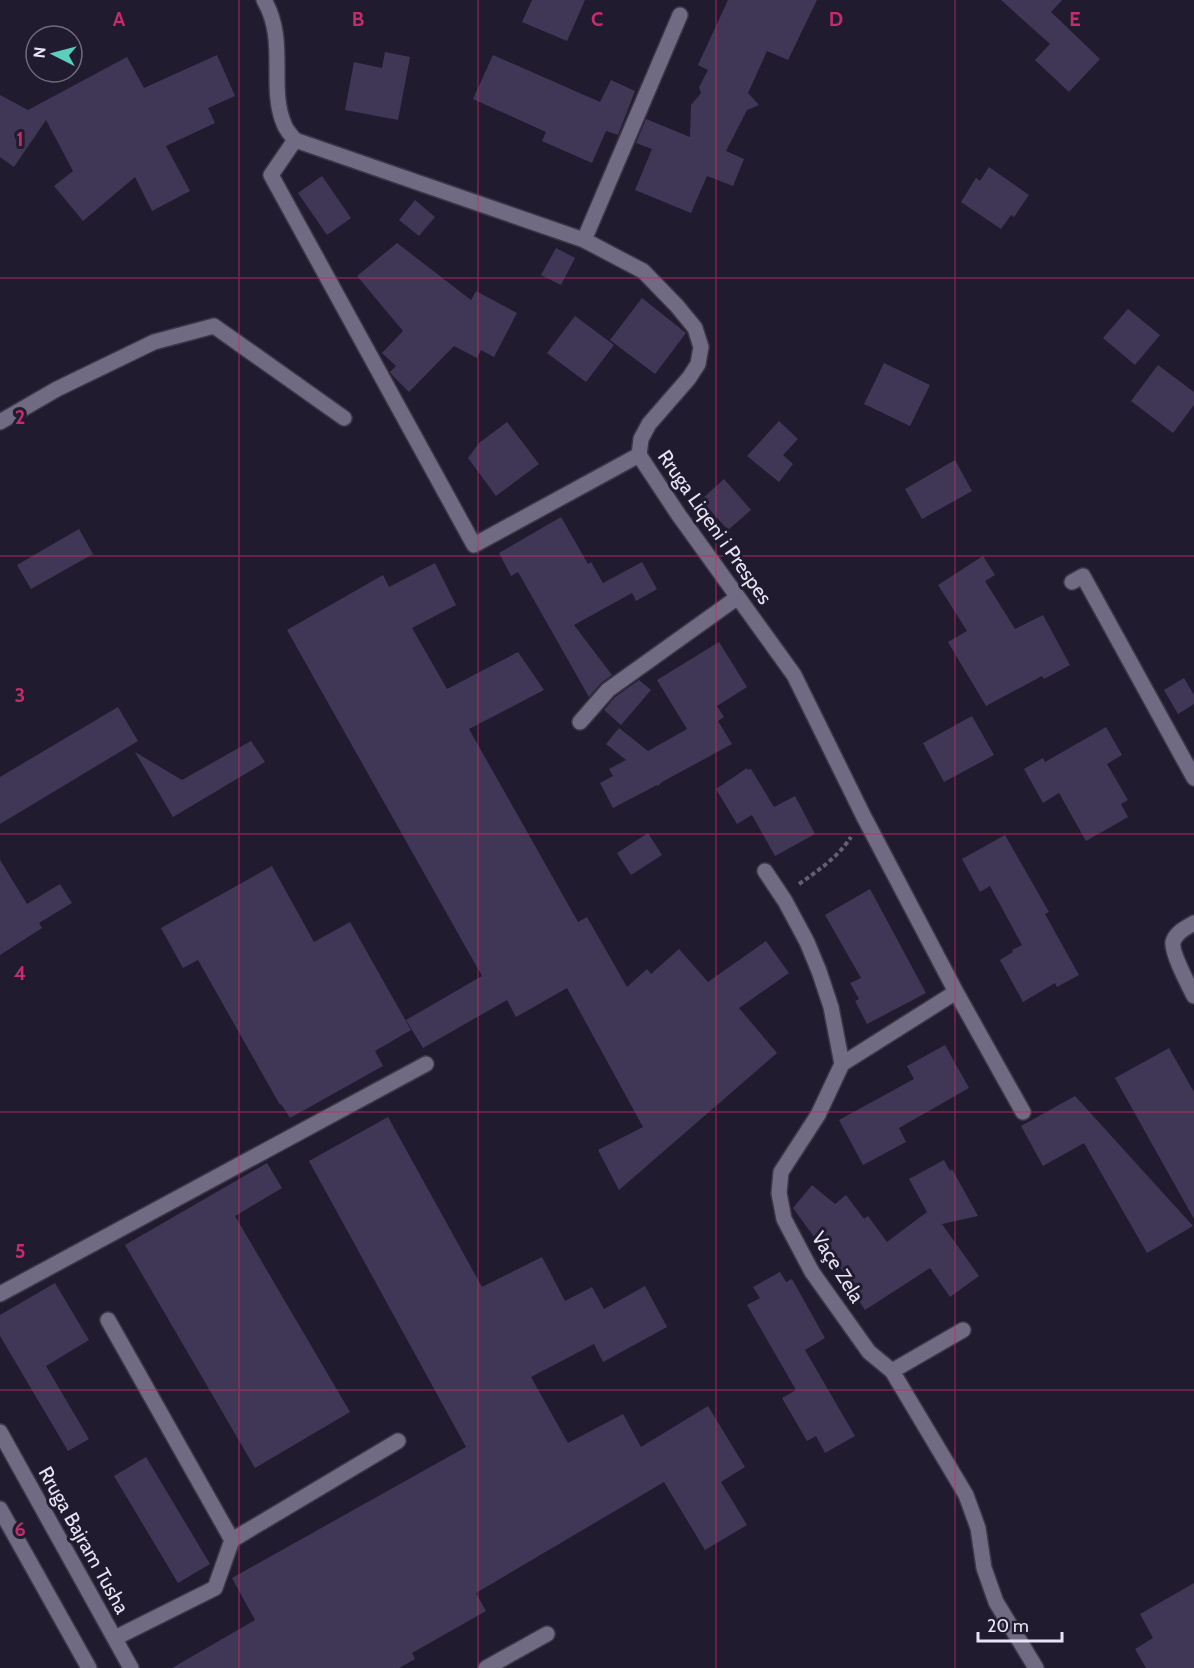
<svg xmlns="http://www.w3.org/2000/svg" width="1194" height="1668" font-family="Cabin,sans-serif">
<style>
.building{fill:#403757}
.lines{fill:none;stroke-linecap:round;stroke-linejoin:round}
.service-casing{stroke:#3c3647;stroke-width:18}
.minor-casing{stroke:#3c3647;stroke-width:18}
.secondary-casing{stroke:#3c3647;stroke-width:18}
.path{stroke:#645e71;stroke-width:4;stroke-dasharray:4.5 3;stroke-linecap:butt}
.service{stroke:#706a83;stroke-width:15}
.minor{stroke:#706a83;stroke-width:15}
.secondary{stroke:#706a83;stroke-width:15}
.grid{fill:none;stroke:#c62c6a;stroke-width:1.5;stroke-opacity:0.55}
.labels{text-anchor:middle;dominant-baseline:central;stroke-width:6;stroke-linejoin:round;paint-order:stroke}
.street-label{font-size:20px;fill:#e8e4f3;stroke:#211b30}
.grid-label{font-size:20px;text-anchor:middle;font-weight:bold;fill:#c62c6a;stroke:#211b30;stroke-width:6;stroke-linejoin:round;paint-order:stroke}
</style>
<rect width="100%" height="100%" fill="#211b30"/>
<!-- building -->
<path class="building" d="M532,0h53l-18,41 -45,-19z
M728,0h89l-29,60 -21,-9 -19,42 11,12 -12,5 -21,41 18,8 -11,27 -26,-10 -16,37 -56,-23 17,-41 -16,-6 10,-24 44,18 1,-32 10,-12 -2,-6 9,-17 -10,-5z
M1001,0h61l-11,12 49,47 -31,33 -34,-32 15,-16z
M385,52l25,5 -12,63 -53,-10 9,-48 28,6z
M217,55l18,41 -27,12 7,15 -49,23 24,45 -38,20 -17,-34 -52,44 -29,-35 19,-15 -27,-51 -32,47 -14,-10v-62l28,15 99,-53 17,31z
M493,55l107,47 11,-22 24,11 -17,44 -12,-4 -14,32 -50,-22 4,-9 -73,-33z
M989,167l40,28 -15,22 -3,-2 -10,14 -40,-27 15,-24 4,3z
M322,176l29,42 -24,17 -29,-42z
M415,200l20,17 -16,19 -20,-16z
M397,243l74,57 5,-9 41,22 -23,44 -13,-7 -4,8 -23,-12 -45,46 -16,-16 -3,-4 6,-6 -14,-13 21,-22 -46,-55z
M556,248l19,10 -14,27 -20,-10z
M642,298l44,35 -31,41 -45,-34z
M1128,309l32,26 -25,30 -32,-27z
M575,316l39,29 -28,37 -39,-29z
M884,363l46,22 -20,41 -46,-22z
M1158,365l36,27v13l-21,28 -42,-32z
M779,421l19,18 -15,16 10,9 -14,18 -32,-26z
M507,422l32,42 -43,32 -28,-38 11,-15z
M955,460l17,31 -50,28 -17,-30z
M724,479l27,31 -23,20 -27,-30z
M561,517l27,47 3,-2 12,21 39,-21 15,27 -21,12 -4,-8 -58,32 38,50 -11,8 -12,14 -71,-125 -7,4 -12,-23z
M79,529l14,25 -62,35 -14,-24z
M983,556l12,19 -10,6 30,48 28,-14 27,50 -26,14 -2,-3 -56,30 -38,-64 19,-11 -29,-46z
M435,563l21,42 -44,23 35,61 71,-37 26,38 -75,39 109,193 9,-5 40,70 20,-18 4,5 28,-25 29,33 58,-41 23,32 -50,35 38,45 -158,137 -21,-40 45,-23 -76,-139 -51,29 -9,-17 -84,48 -17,-28 76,-44 -195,-346 96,-55 6,12z
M719,642l28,45 -30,19 7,11 -6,4 14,23 -70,38 -4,4 -1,-1 -44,23 -13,-25 13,-7 -4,-7 17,-9 -20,-16 13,-16 29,23 39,-22 -30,-49z
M1184,678l10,17v9l-16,10 -14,-24z
M639,680l12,10 -30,35 -17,-15 11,-13z
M118,707l20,34 -138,83v-47z
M972,716l22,39 -50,27 -21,-39z
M1106,727l16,28 -15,9 21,36 -7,4 7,13 -42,24 -27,-48 -16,10 -19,-34 19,-11 2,4z
M251,741l14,21 -92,55 -38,-65 47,28z
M747,768l1,2 3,-1 23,38 21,-11 20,38 -40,22 -23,-41 -15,9 -21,-35z
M648,833l14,22 -31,20 -14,-22z
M1005,835l44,77 -4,2 34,61 -22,12 -2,-4 -32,19 -23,-42 13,-8 -1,-2 10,-5 -32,-59 -10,6 -18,-33z
M0,860l27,44 33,-20 12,19 -33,20 3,5 -42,27z
M272,866l42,76 36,-20 61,108 -36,21 8,15 -93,52 -9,-14 -1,1 -82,-145 -15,8 -22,-40z
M870,889l56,104 -59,31 -12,-23 4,-2 -9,-16 11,-5 -36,-63z
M945,1045l24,43 -70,40 7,14 -43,23 -24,-45 75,-41 -7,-13z
M1169,1048l25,44v127l-79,-141z
M1075,1096l118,130 -46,27 -63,-110 -41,23 -22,-40z
M388,1117l94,170 60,-30 23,44 27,-14 12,22 41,-23 22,41 -64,35 -9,-18 -63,33 37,66 55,-29 18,33 67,-41 37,61 -24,15 26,43 -42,25 -41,-68 -188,111 10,18 -74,42 3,6 -16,9h-227l83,-48 -23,-42 234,-131 -157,-286z
M944,1160l6,11 2,-2 26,47 -36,8 37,52 -29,21 -20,-29 -65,42 -20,-30 3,-1 -28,-40 -3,2 -24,-33 19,-23 23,19 11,-9 18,24 4,-3 19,26 40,-30 -18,-33z
M267,1163l15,25 -47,28 115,196 -95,56 -130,-223z
M780,1272l6,10 6,-3 33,59 -20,12 50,86 -30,17 -9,-17 -9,5 -25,-43 14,-8 -49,-85 13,-7 -7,-11z
M55,1283l34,57 -43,26 43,73 -21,12 -68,-115v-21z
M146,1457l64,107 -32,19 -64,-107z
M1194,1583v85h-48l-11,-19 18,-11 -13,-24z"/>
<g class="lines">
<defs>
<path id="service" d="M0,422l57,-33 97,-47 60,-16 130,92
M0,1294l426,-230
M108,1320l124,220
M892,1371l74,124 12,33 6,40 12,34 40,66
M115,1638l100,-50 17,-48 166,-99
M486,1668l61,-34"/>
<path id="minor" d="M264,0c24,41 4,86 20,124 2,6 7,11 11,16l289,100 59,31 34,35 18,22 6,19 -3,17 -9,14 -40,46 -8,15 -2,16 39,59 116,161 70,142 92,175 67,120
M295,140l-24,35 203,370 165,-90
M584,240l96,-225
M1072,582l11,-6 111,202
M580,722l28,-32 130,-93
M765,871l20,30 22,41 12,29 12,36 11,57 -24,51 -37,57 -2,21 5,26 28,53 57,80 23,19 71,-41
M1194,923c-8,5 -18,9 -21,19 -2,10 16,44 21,54
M842,1064l114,-72"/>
<path id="secondary" d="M0,1432l131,236
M0,1509l89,159"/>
</defs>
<!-- service casing -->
<use href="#service" class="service-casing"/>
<!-- minor casing -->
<use href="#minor" class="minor-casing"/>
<!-- secondary casing -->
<use href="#secondary" class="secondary-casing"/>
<!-- path -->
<path class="path" d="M799,884c20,-14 39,-27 52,-47"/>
<!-- service -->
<use href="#service" class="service"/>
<!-- minor -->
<use href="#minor" class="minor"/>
<!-- secondary -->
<use href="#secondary" class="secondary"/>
</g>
<!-- grid -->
<path class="grid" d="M239,0v1668M478,0v1668M716,0v1668M955,0v1668M0,278h1194M0,556h1194M0,834h1194M0,1112h1194M0,1390h1194"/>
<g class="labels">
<!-- street labels -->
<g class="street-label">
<text transform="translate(715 527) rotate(55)">Rruga Liqeni i Prespes</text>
<text transform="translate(838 1267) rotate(58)">Vaçe Zela</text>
<text transform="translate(84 1540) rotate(61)">Rruga Bajram Tusha</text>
</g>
</g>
<g class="grid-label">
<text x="119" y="26">A</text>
<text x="358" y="26">B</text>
<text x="597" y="26">C</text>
<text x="836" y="26">D</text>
<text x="1075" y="26">E</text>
<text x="20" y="146">1</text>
<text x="20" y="424">2</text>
<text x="20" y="702">3</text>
<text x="20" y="980">4</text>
<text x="20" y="1258">5</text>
<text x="20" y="1536">6</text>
</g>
<!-- north arrow -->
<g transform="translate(54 54) rotate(276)"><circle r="28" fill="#211b30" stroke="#716b7e" stroke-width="1.5"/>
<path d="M0-4.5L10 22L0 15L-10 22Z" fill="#5bcebc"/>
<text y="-9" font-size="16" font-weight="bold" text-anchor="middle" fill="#e8e4f3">N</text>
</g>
<!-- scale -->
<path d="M978 1632v9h84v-9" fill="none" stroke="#e8e4f3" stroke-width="3"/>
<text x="987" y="1632" font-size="18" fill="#e8e4f3" stroke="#211b30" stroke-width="4.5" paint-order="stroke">20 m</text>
</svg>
